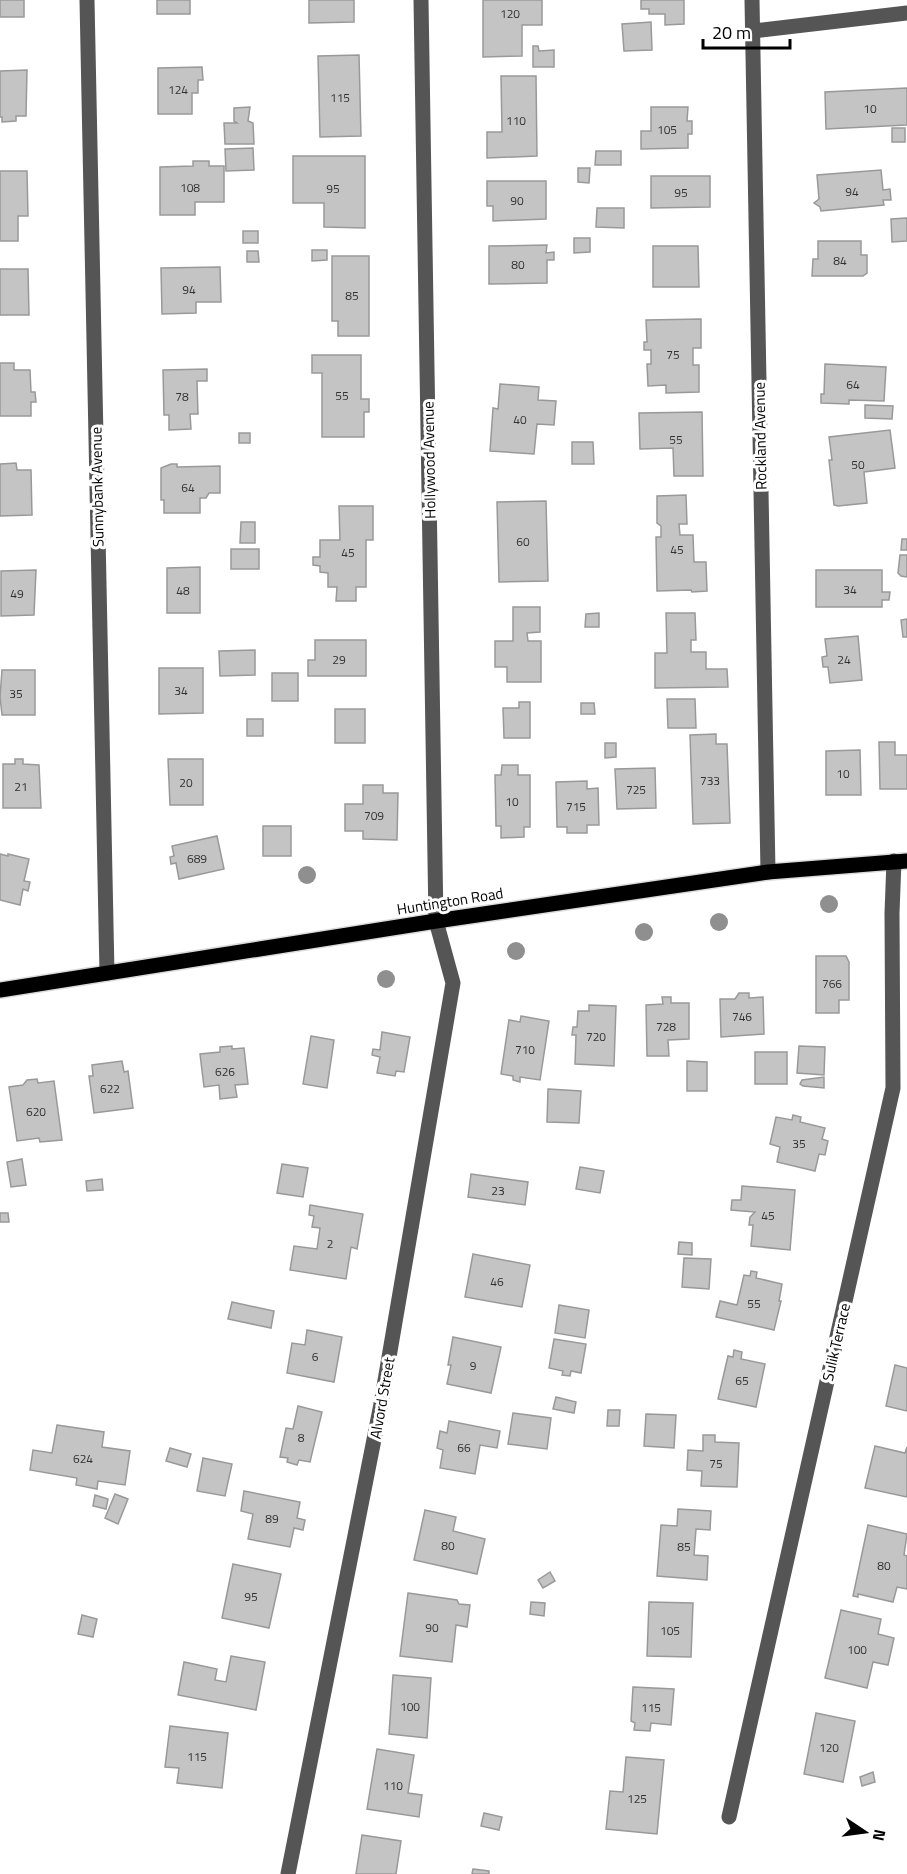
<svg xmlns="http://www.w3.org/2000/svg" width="907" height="1874" font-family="'Titillium Web',sans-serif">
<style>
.building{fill:#c4c4c4;stroke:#999;stroke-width:1.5}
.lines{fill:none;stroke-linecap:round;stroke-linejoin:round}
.major-casing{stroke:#dbdbdb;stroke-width:18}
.minor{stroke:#555;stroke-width:15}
.major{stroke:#000;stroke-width:15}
.tree{fill:#8f8f8f}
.labels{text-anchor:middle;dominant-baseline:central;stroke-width:6;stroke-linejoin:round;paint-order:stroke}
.number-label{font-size:12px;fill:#313131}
.street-label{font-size:15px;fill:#000;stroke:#fff}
</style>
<rect width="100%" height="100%" fill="#fff"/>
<!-- building -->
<path class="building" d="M0,0h24v17h-24z
M157,0h33v14h-33z
M309,0h45v22l-45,1z
M483,0h59v25h-20v31l-39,1z
M641,0h43v24l-19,1v-11h-16v-5h-8z
M651,22l1,28 -28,1 -2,-27z
M533,46h5l1,5 15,-1v17h-21z
M359,55l2,81 -41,1 -2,-81z
M202,67l1,13h-5v13h-6v21h-34v-46z
M27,70l-1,46h-10v5l-14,1v-5h-2v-46z
M501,76h35l1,80 -50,2v-26h15z
M907,88v37l-81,4 -1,-37z
M250,107l-2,14 5,2 1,21h-29l-1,-21h13l-3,-2v-13z
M651,107h37l-1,14h5v13h-4v14l-47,1v-18h10z
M892,128h13v14h-13z
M253,148l1,22 -28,1 -1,-22z
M596,151h25v14h-26z
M293,156h72v72l-41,-1v-24h-31z
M193,161h16v5h15v36h-29v13h-35v-48l33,-1z
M578,168h12l-1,15 -11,-1z
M881,170l2,20 7,-1 1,11h-8l1,5 -63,6 -1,-4 -6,-4 5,-4 -2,-24z
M0,171h27l1,45h-10v25h-18z
M651,176h59v31l-59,1z
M487,181h59v38l-53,2v-15h-6z
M597,208h27v20l-28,-1z
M907,218v23l-15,1 -1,-23z
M243,231h15v12h-15z
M574,238h16v14l-16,1z
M818,241h43v14h6v18l-4,3h-51l1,-17h5z
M547,245l-1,8 8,-1v8h-7v23l-58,1v-38z
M653,246h45l1,41h-46z
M312,250h15v10l-15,1z
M247,251h11l1,11h-12z
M332,256h37v80h-31v-15h-6z
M220,267l1,35h-25v11l-34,1 -1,-46z
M0,269h28l1,46h-29z
M701,319v29h-8v17h6v27l-33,1v-8l-18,1 -1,-22h4v-14h-7v-8h3l-1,-22z
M312,355h49v44h8v13h-5v25h-42v-64h-10z
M0,363h14v7h16l1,22h4l1,10h-5v14h-31z
M825,364l61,3 -2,34 -35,-1v4l-28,-1v-9h3z
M207,369v12h-10l1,33h-8l1,15 -22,1v-15h-5l-1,-45z
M500,384l39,3 -1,13 18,1 -2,24 -17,-1 -3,30 -44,-3 3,-43 5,1z
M865,405l28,1 -1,13 -27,-1z
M702,412l1,64h-29l-1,-28 -33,1 -1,-36z
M890,430l5,38 -31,4 3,31 -29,3 -4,-1 -5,-45h3l-3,-23z
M239,433h11v10h-11z
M572,442h21l1,22h-22z
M16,463l1,7h14l1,45 -32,1v-52z
M171,464h6v3l43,-1v27h-11l-3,5h-6v15h-36v-13h-3v-32z
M686,495l1,29h-8l1,11h13l1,27h12l1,29 -15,1 -1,-2 -34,1 -1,-54h5v-11l-4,-3v-27z
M546,501l2,80 -49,1 -2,-80z
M339,506h34v34h-7v47h-10v14h-20l1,-14h-9v-14l-8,-1v-6l-7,-1v-8h7v-17h20z
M241,522h14v21h-15z
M902,539h5v11h-6z
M231,549h28v20h-28z
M900,555h7v22l-6,-1 -3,-3z
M200,567v46h-33v-45z
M36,570l-2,45 -33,1v-45z
M816,570h66v22h8l-1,8h-7v7h-66z
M513,607h27v25l-13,1 1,8h13v41h-34v-15h-12v-26h18z
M599,613v14h-14l1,-13z
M666,613h29l1,27h-5v12h15v17h21l1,18 -73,1v-35h12z
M907,619v18h-4l-2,-17z
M858,636l4,44 -32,3 -2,-16h-5l-1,-10 5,-1 -2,-17z
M315,640h51v36h-58v-16h7z
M255,650v25l-35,1 -1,-25z
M159,668h44v45l-44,1z
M2,670h33v45h-33l-2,-18z
M272,673h26v28h-26z
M667,699h28l1,29h-28z
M519,702h11v36h-26l-1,-30h16z
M581,703h13l1,11h-14z
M335,709h30v34h-30z
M247,719h16v17h-16z
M716,734v10h11l3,79 -37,1 -3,-89z
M879,742h16v13h12v34h-27z
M605,743h11v14l-11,1z
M860,750l1,45h-35v-44z
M15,759h8v5l16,1 2,43h-38v-44h12z
M168,759h35v46h-33z
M502,765h16v10h12v52h-6v10l-23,1v-12h-5l-1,-51h6z
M655,768l1,40 -39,1 -2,-40z
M587,781v8l11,-1 1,37h-12v8h-20v-6h-10l-1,-45z
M363,785h20v8h15l-1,47 -34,-1v-8h-18v-27h18z
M263,826h28v30h-28z
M217,836l7,33 -45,10 -3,-16 -5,1 -1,-7 4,-1 -2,-10z
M0,854l8,2v-2l21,5 -5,22 6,1 -2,9 -5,-2 -3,16 -20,-5z
M816,956h30l3,6v38h-10v13h-23z
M739,993h10v5l14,-1 1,37 -43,3 -1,-38h15z
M662,997h9v6h18v36l-21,1 1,16h-22l-1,-51 17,-1z
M589,1005l27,1 -2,60 -39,-2 1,-29h-4l1,-8h4l1,-16h11z
M521,1016l28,5 -9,59 -20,-3v5l-7,-2v-4l-12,-2 8,-54 11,2z
M382,1032l28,5 -6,35 -8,-1 -1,5 -18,-3 3,-16 -8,-2 1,-6 7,1z
M311,1036l23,4 -7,48 -24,-4z
M232,1046v3l12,-1 4,36 -13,1 2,12 -17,2 -1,-14 -15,2 -4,-33 20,-2v-5z
M799,1046l26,1 -1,28 -27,-2z
M755,1052h32v32h-32z
M122,1061l2,11 4,-1 5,37 -39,5 -5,-37h4l-1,-11z
M687,1061l20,1v29h-20z
M824,1077v11l-21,-2 -3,-2 2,-4z
M37,1079l1,4 16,-2 8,59 -22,2 -1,-4 -22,3 -8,-54 14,-2 4,-5z
M548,1089l33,2 -2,32 -32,-1z
M793,1115l8,2 -1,5 25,6 -3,11 6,2 -3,14 -6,-1 -4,17 -38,-9 3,-15 -10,-3 6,-27 16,3z
M22,1159l4,26 -15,2 -4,-25z
M282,1164l26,4 -5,29 -26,-4z
M580,1167l24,4 -4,22 -24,-4z
M471,1174l57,8 -3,23 -57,-8z
M102,1179l1,11 -16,1 -1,-10z
M742,1186l53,4 -5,60 -39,-4 2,-21h-4l1,-8 5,-5 -24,-2 1,-10h9z
M310,1205l53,9 -6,35 -6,-2 -5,32 -56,-9 4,-24 23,3 3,-21 -8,-1 2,-11 -5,-1z
M0,1213h8l1,9h-9z
M679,1242l13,1v12l-14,-1z
M473,1254l57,11 -8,42 -57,-10z
M684,1258l27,1 -2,30 -27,-2z
M751,1271l6,1 -1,6 26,6 -3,17h2l-7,29 -58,-13 4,-16 17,4 7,-30 6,1z
M232,1302l42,9 -3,17 -43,-9z
M559,1305l30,5 -4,28 -30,-5z
M307,1330l35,7 -8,45 -47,-9 5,-30 13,2z
M453,1337l48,10 -10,46 -44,-9 4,-19h-3z
M554,1339l32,5 -5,29 -10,-2 -1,5 -8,-1 1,-4 -14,-3z
M734,1350l8,2 -1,7 24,5 -9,43 -38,-8 10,-43 5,1z
M895,1365l12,3v43l-21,-5z
M556,1397l20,5 -2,11 -21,-4z
M298,1406l24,6 -12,50 -11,-2 -2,5 -10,-3 1,-4 -8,-1 6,-29 7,1z
M608,1410h12l-1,16h-12z
M513,1413l38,5 -4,31 -39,-5z
M646,1414l30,1 -2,33 -30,-2z
M449,1421l51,10 -3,17 -17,-3 -5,29 -35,-6 3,-18 -6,-2 3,-17 7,2z
M57,1425l47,7 -2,15 28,4 -5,34 -27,-4 -1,8 -21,-4 1,-7 -47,-8 3,-20 19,3z
M703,1435h12v7l24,1 -2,44 -36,-1 1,-15 -15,-1 1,-20 15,1z
M875,1446l30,7 2,-6v50l-42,-9z
M170,1448l21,6 -4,13 -21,-6z
M203,1458l29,6 -7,32 -28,-5z
M244,1491l56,11 -3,16 8,2 -2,10 -9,-2 -4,19 -42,-8 5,-25 -12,-3z
M115,1494l13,5 -10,25 -13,-6z
M95,1495l13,4 -2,10 -13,-3z
M678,1509l33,2 -1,19 -14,-1 -2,26 14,1 -1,24 -50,-4 4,-51 16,1z
M425,1510l31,7 -3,14 32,8 -8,35 -63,-14z
M868,1525l39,9 -3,21 3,1v33l-10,-2 -4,15 -35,-8v3l-5,-1z
M233,1564l48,10 -12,54 -47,-10z
M550,1572l5,9 -12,7 -5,-8z
M408,1593l49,7 2,4 11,1 -3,22 -11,-2 -4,37 -52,-6z
M531,1602l14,1 -1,13 -14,-2z
M649,1602l44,1 -2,54 -44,-1z
M841,1610l40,9 -3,15 16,4 -6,27 -15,-3 -6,26 -42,-10z
M82,1615l15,4 -4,18 -15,-3z
M231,1656l34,6 -9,48 -78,-15 6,-33 33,7 -2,11 11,2z
M393,1675l38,3 -4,60 -38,-4z
M633,1687l41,2 -3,36 -20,-2 -1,8 -16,-1 1,-7 -4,-2z
M816,1713l39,8 -12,61 -39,-8z
M170,1726l58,7 -6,55 -45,-5 2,-15 -14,-1z
M377,1749l37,6 -6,38 14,2 -3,22 -52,-8z
M626,1757l38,3 -7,74 -51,-5 4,-38 13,1z
M873,1772l2,10 -13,4 -2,-9z
M484,1813l18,4 -3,13 -18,-4z
M362,1835l39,6 -5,33h-40z
M473,1869l16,2v3h-17z"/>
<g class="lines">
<defs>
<path id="major" d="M0,990l436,-69 332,-49 139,-11"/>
</defs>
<!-- major casing -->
<use href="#major" class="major-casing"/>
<!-- minor -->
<path class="minor" d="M87,0l20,973
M752,0l16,872
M753,31l154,-18
M729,1817l164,-729 -1,-175 2,-52
M288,1874l93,-470 72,-421 -17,-62 -15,-921"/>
<!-- major -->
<use href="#major" class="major"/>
</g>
<!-- trees -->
<g class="tree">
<circle cx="307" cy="875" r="9"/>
<circle cx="829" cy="904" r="9"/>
<circle cx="719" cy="922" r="9"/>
<circle cx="644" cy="932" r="9"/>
<circle cx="516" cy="951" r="9"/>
<circle cx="386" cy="979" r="9"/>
</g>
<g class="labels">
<!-- number labels -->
<g class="number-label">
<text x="510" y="13">120</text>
<text x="178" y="89">124</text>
<text x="340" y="97">115</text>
<text x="870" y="108">10</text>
<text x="516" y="120">110</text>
<text x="667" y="129">105</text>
<text x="190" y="187">108</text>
<text x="333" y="188">95</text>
<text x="852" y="191">94</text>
<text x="681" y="192">95</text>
<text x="517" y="200">90</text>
<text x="840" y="260">84</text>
<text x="518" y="264">80</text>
<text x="189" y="289">94</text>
<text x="352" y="295">85</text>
<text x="673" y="354">75</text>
<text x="853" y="384">64</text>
<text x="342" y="395">55</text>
<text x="182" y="396">78</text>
<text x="520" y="419">40</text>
<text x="676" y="439">55</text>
<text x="858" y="464">50</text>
<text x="188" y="487">64</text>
<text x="523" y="541">60</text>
<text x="677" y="549">45</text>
<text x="348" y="552">45</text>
<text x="850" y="589">34</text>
<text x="183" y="590">48</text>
<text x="17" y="593">49</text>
<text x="339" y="659">29</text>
<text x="844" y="659">24</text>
<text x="181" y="690">34</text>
<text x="16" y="693">35</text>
<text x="843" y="773">10</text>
<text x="710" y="780">733</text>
<text x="186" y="782">20</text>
<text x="21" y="786">21</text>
<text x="636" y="789">725</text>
<text x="512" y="801">10</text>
<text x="576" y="806">715</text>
<text x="374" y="815">709</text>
<text x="197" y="858">689</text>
<text x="832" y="983">766</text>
<text x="742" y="1016">746</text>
<text x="666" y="1026">728</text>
<text x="596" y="1036">720</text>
<text x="525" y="1049">710</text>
<text x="225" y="1071">626</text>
<text x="110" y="1088">622</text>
<text x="36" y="1111">620</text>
<text x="799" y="1143">35</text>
<text x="498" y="1190">23</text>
<text x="768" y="1215">45</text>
<text x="330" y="1243">2</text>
<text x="497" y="1281">46</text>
<text x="754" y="1303">55</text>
<text x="315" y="1356">6</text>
<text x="473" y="1365">9</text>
<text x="742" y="1380">65</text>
<text x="301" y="1437">8</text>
<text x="464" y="1447">66</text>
<text x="83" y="1458">624</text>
<text x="716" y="1463">75</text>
<text x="272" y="1518">89</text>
<text x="448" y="1545">80</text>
<text x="684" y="1546">85</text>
<text x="884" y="1565">80</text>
<text x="251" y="1596">95</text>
<text x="432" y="1627">90</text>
<text x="670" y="1630">105</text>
<text x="857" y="1649">100</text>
<text x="410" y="1706">100</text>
<text x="651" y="1707">115</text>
<text x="829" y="1747">120</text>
<text x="197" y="1756">115</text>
<text x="393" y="1785">110</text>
<text x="637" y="1798">125</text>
</g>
<!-- street labels -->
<g class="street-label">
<text transform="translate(760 436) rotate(-91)">Rockland Avenue</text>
<text transform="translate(429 460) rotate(-91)">Hollywood Avenue</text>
<text transform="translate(97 487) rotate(-91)">Sunnybank Avenue</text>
<text transform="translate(450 901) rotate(-9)">Huntington Road</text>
<text transform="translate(836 1342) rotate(-77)">Sulik Terrace</text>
<text transform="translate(382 1398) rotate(-80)">Alvord Street</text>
</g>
</g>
<!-- north arrow -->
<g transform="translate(865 1832) rotate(103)" stroke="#ffffff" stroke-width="4.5" paint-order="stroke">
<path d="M0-4.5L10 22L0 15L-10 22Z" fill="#000000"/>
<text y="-9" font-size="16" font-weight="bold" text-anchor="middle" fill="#000000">N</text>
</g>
<!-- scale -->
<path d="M703 39v9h87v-9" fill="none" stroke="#000000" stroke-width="3"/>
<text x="712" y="39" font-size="18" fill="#000000" stroke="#ffffff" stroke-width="4.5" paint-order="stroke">20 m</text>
</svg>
